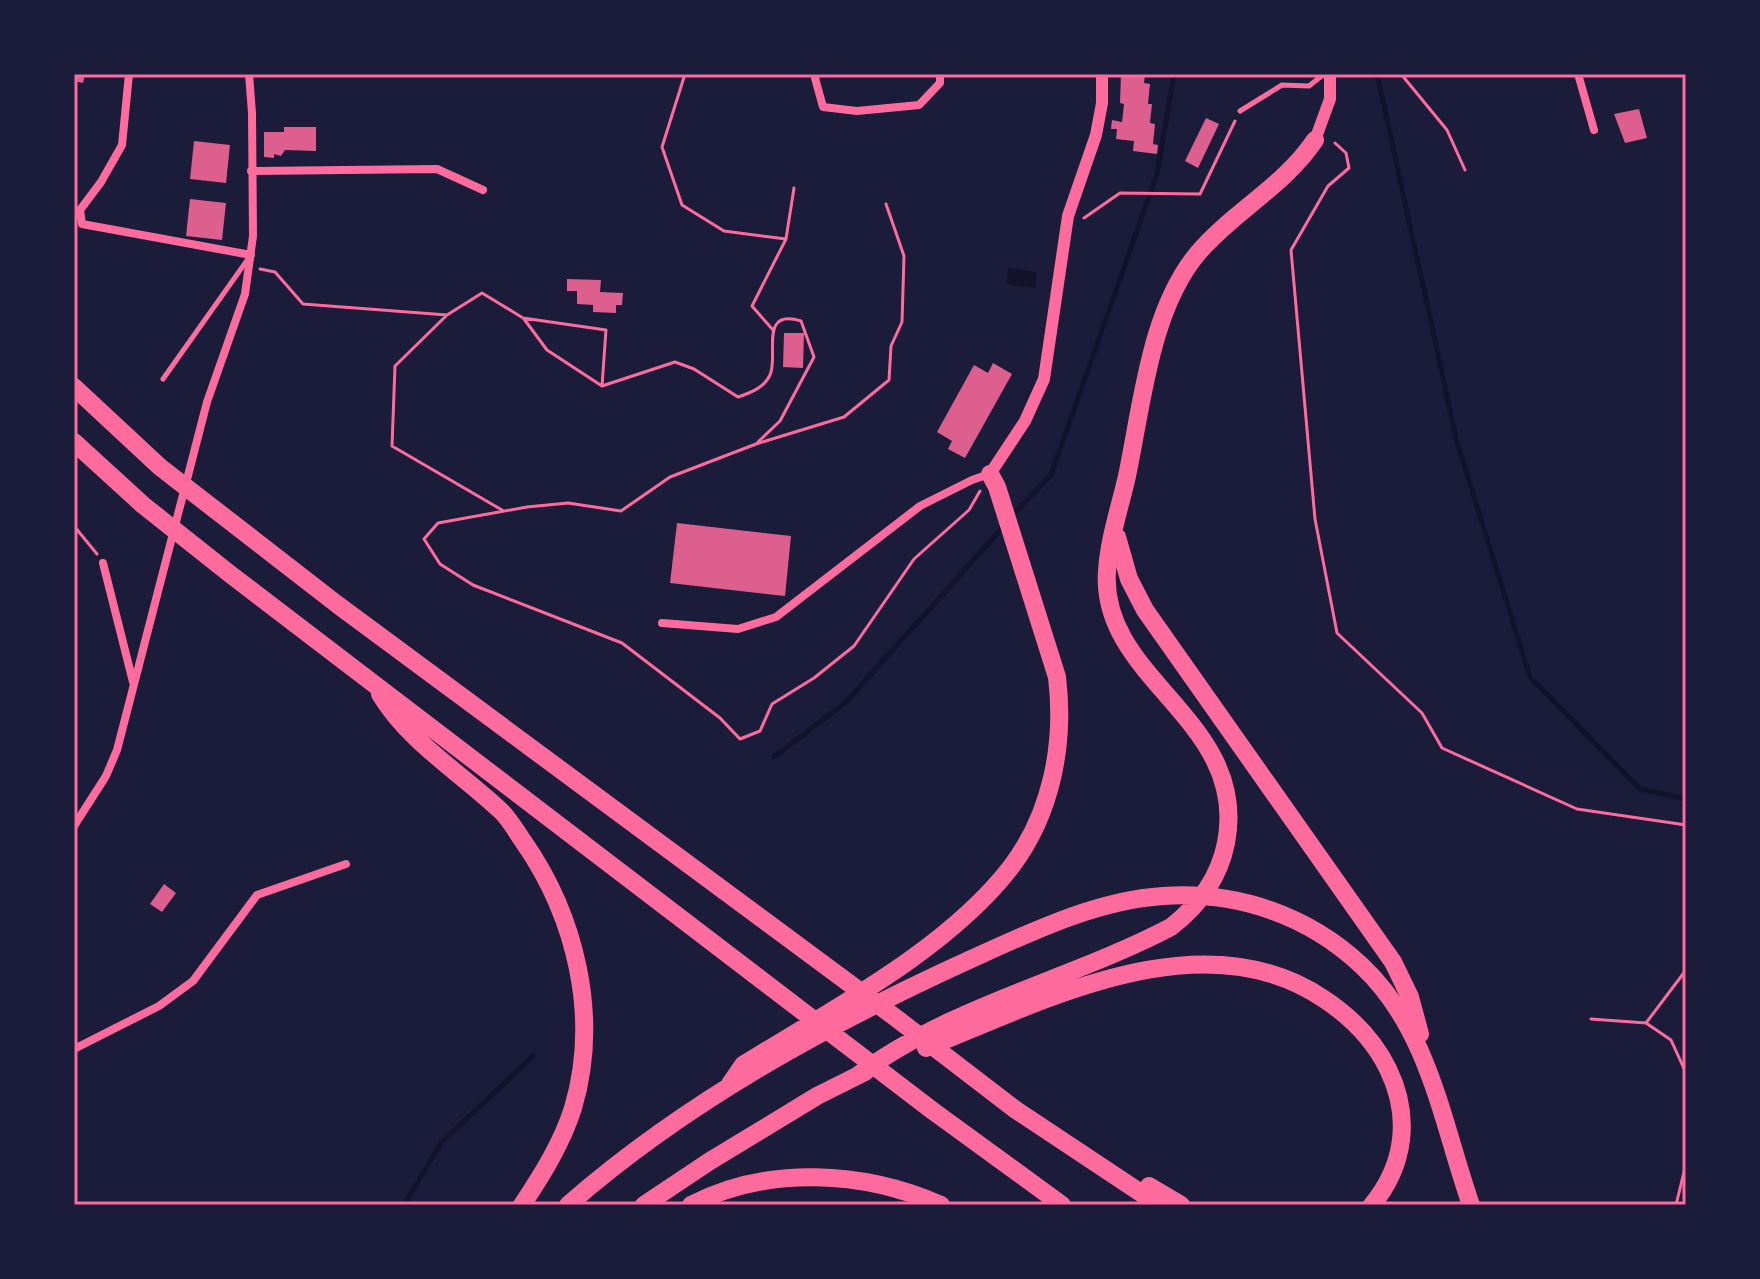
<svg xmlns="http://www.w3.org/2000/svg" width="1760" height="1279" font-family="Lato,sans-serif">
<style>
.water{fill:#12122b}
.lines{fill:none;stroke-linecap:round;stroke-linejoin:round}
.stream{stroke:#12122b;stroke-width:5}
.building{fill:#dd5f8e}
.path{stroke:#ff6b9d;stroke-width:3}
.service{stroke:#ff6b9d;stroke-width:5}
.minor{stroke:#ff6b9d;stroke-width:8}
.tertiary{stroke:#ff6b9d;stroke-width:12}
.motorway{stroke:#ff6b9d;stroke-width:18}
.neatline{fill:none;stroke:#ff6b9d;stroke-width:3}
</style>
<rect width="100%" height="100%" fill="#1b1b3a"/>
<!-- water -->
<path class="water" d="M1008,268l29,4 -2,16 -29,-4z"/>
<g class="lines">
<!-- stream -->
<path class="stream" d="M1377,74l80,368 73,235 110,112 46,10
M1010,518l41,-43 106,-301 17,-100
M774,757l71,-54 159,-177
M404,1205l37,-62 92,-87"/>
</g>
<!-- building -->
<path class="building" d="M74,74h11l-2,9 -9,-2z
M1121,74h24l-1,9 6,1 -2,20h4l-2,19 5,1 -2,20 5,1 -1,9 -24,-3 1,-10 -18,-2 1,-10h-6l1,-9 10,2 2,-18 -4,-1z
M1639,109l8,29 -22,5 -11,-29z
M1206,118l13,6 -21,44 -13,-7z
M284,127h32v24l-31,-1 -4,6 -7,-2v4l-10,-1v-25h20z
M194,141l36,4 -4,38 -36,-4z
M190,199l36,4 -4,37 -36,-4z
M567,279l34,1 -1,12 23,1 -1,12h-6v8l-23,-1v-7l-16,-1v-13h-10z
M784,333h20l-1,35 -20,-1z
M993,363l19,11 -47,84 -17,-9 4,-8 -15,-9 37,-67 14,8z
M677,523l114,13 -6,60 -115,-13z
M164,884l12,9 -14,19 -12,-8z"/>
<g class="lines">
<!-- path -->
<path class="path" d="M685,74l-23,73 20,58 42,26 62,8 -34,67 21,24
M1401,74l46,56 18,40
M1335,143l11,10 3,15 -21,18 -37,64 24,269 22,114 85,80 20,35 135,61 109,16
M886,204l18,52 -2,66 -11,24 -2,34 -45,37 -88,27 -86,33 -49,34 -53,-8 -41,4 -89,16 -14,16 16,25 33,21 149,58 98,75 20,21 20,-8 12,-27 42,-26 40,-32 60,-87 55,-49 11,-19
M1084,218l36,-25 80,1 35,-73
M786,239l8,-51
M260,269l15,3 28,32 144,11 35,-22 41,25 83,12 -4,56 73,-24 19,7 44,28c12,-4 26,-9 32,-22 9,-19 -12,-67 31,-54l13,36 -34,64 -22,21
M447,315l-52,51 -3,80 110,64
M524,319l23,31 55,36
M74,526l23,28
M1591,1019l55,4 25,17 15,33
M1646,1023l40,-53
M1676,1205l10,-41"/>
<!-- service -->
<path class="service" d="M1240,111l42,-26 27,1 15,-12
M163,379l85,-120"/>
<!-- minor -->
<path class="minor" d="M129,74l-7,71 -21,37 -21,28 2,14 169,31
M817,74l-2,4 8,29 34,4 62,-6 21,-22v-9
M1578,74l16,56
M251,171l186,-2 46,21
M103,563l30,119
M662,623l76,6 38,-12 144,-111 52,-26 17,-6
M74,826l32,-50 11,-26 90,-348 38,-108 8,-58 -1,-123 -3,-39
M74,1049l85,-43 34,-25 64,-86 89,-31"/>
<!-- tertiary -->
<path class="tertiary" d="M1315,140l15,-41v-25
M990,474l35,-53 19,-42 24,-163 28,-81 6,-32v-29"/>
<!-- motorway -->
<path class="motorway" d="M74,387l86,80 178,138 558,413 120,92 143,95
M74,442l69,63 87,69 703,537 129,94
M1117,537l12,42 16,31 248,352 17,35 10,37
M380,694c29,48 81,79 122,118 8,8 14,19 21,29 53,76 77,176 50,267 -11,35 -31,67 -51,97
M926,1048c119,-48 277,-131 398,-49 27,18 50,41 64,70 23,47 17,96 -16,136
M857,1076c93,-70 213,-96 314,-149 27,-21 48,-49 55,-84 24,-123 -127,-163 -119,-272 2,-32 13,-64 20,-95 15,-71 23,-166 71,-223 35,-41 86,-67 117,-113
M730,1084l13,-19c88,-55 204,-115 268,-198 41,-54 54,-124 46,-190l-60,-190 -7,-13
M1149,1186l32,19
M568,1205c121,-106 266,-184 412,-250 57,-26 120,-55 183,-59 74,-5 145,19 199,70 67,63 80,156 109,239
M644,1205l66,-44 107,-65 48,-24
M691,1205c77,-40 173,-34 250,0"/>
</g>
<!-- border -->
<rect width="1760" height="1279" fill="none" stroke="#1b1b3a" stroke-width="152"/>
<rect x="76" y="76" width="1608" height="1127" class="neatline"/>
</svg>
